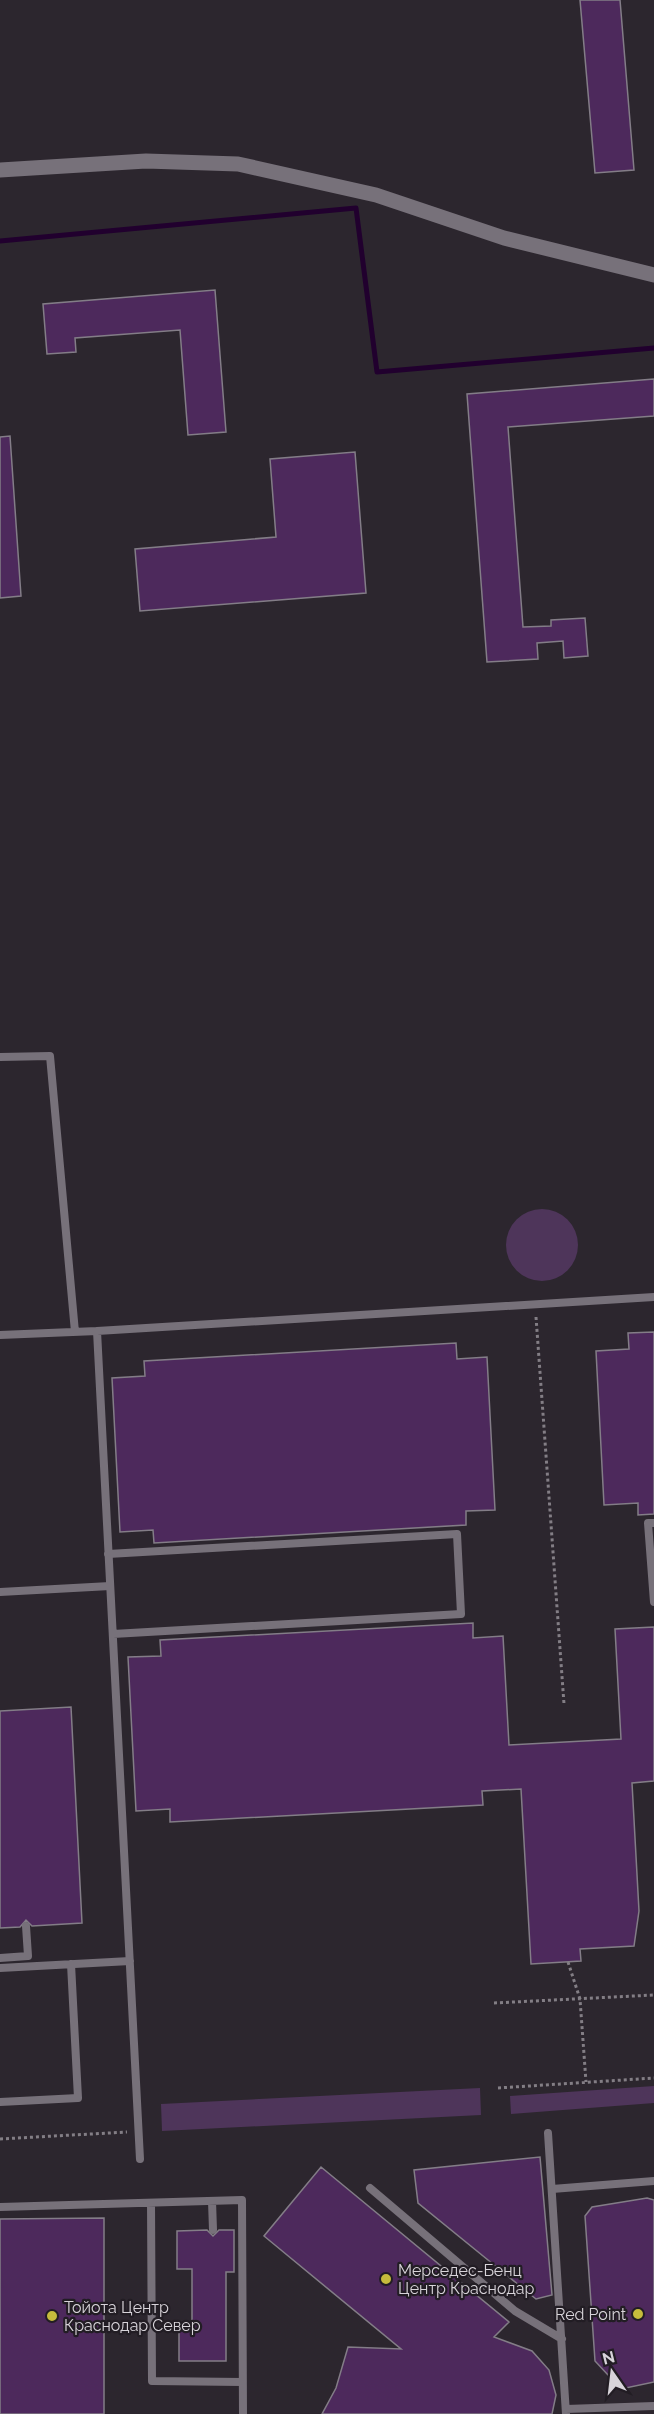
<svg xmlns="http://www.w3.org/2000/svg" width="654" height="2414" font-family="Raleway,sans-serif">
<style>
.green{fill:#4e355a}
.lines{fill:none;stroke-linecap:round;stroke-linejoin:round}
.stream{stroke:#21002e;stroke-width:5}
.building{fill:#4d295c;stroke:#837d87;stroke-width:1.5}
.path{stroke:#837e85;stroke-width:3;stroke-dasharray:3 3;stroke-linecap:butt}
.lane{stroke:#77717a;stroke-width:8}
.street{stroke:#77717a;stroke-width:15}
.poi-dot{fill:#c6bc3c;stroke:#221d24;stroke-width:2}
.labels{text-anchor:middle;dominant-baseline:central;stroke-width:4.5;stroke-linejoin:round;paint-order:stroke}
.poi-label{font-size:16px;fill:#d8d4da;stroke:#221d24;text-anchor:start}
</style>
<rect width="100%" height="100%" fill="#2c262e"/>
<!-- green -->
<path class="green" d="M506 1245a36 36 0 1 1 72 0a36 36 0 1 1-72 0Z
M654,2086v17l-143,11 -1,-18z
M480,2088l1,27 -319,16 -1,-27z"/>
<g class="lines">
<!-- stream -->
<path class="stream" d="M0,241l356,-33 21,164 277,-24"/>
</g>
<!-- building -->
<path class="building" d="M580,0h40l14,170 -39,3z
M215,290l11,142 -38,3 -8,-105 -105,8 1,14 -29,2 -4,-50z
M654,379v37l-146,11 15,200 28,-1v-6l34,-2 3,38 -24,2 -1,-17 -26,2 1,16 -51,3 -20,-268z
M10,436l11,160 -21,2v-161z
M355,452l11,141 -226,18 -5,-62 141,-12 -6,-78z
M654,1332v182l-16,1v-12l-34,2 -8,-154 33,-2 -1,-16z
M456,1343l1,16 30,-2 8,153 -29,1v14l-312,18 -1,-13 -33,2 -8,-154 33,-2 -1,-15z
M473,1623v15l30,-2 6,109 112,-6 -6,-110 39,-2v154l-22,2 7,128 -5,35 -54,3 1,12 -50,3 -10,-175 -39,2 1,14 -313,17v-13l-34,2 -8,-154 33,-1 -1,-16z
M71,1707l11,216 -50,3 -6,-6 -6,7 -20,1v-217z
M540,2157l12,138 -16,4 -118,-96 -4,-33z
M321,2167l188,155 -15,15 38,14 17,19 7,25 -4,19h-230l14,-26 12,-41 53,2 -137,-113z
M647,2198l7,2v182l-33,7 -26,-28 -10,-145 7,-9z
M104,2218v196h-104v-195z
M207,2230l6,6 6,-6h15v42h-8v89h-47v-32h13v-60h-15v-38z"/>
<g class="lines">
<!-- path -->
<path class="path" d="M536,1317l28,387
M568,1962l12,37 6,83
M494,2003l160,-8
M498,2088l156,-10
M0,2139l127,-7"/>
<!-- lane -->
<path class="lane" d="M0,1057l50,-1 25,276
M0,1335l97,-4
M654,1523h-6l6,79
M108,1554l349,-20 4,80 -348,20
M0,1592l110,-6
M0,1958l28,-2 -2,-30
M0,1968l130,-7
M0,2102l78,-4 -7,-134
M548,2133l18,281
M140,2159l-43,-828 557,-34
M370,2188l145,123 47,28
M552,2189l102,-8
M212,2201l1,29
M151,2203l1,178 90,1
M0,2207l242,-7 1,214
M566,2409l88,-3"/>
<!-- street -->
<path class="street" d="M0,170l146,-9 92,3 138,31 128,43 150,37"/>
</g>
<!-- markers -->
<g class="poi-dot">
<circle cx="386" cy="2279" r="6"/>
<circle cx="638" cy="2314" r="6"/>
<circle cx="52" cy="2316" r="6"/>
</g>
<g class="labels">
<!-- poi labels -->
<g class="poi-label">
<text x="398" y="2270">Мерседес-Бенц<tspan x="398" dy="18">Центр Краснодар</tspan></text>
<text x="64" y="2307">Тойота Центр<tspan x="64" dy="18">Краснодар Север</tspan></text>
<text x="626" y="2314" text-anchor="end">Red Point</text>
</g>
</g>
<!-- north arrow -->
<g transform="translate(612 2372) rotate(346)" stroke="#221d24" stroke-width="4.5" paint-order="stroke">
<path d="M0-4.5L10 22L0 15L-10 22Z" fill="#d8d4da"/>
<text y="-9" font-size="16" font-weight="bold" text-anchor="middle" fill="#d8d4da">N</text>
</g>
</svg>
